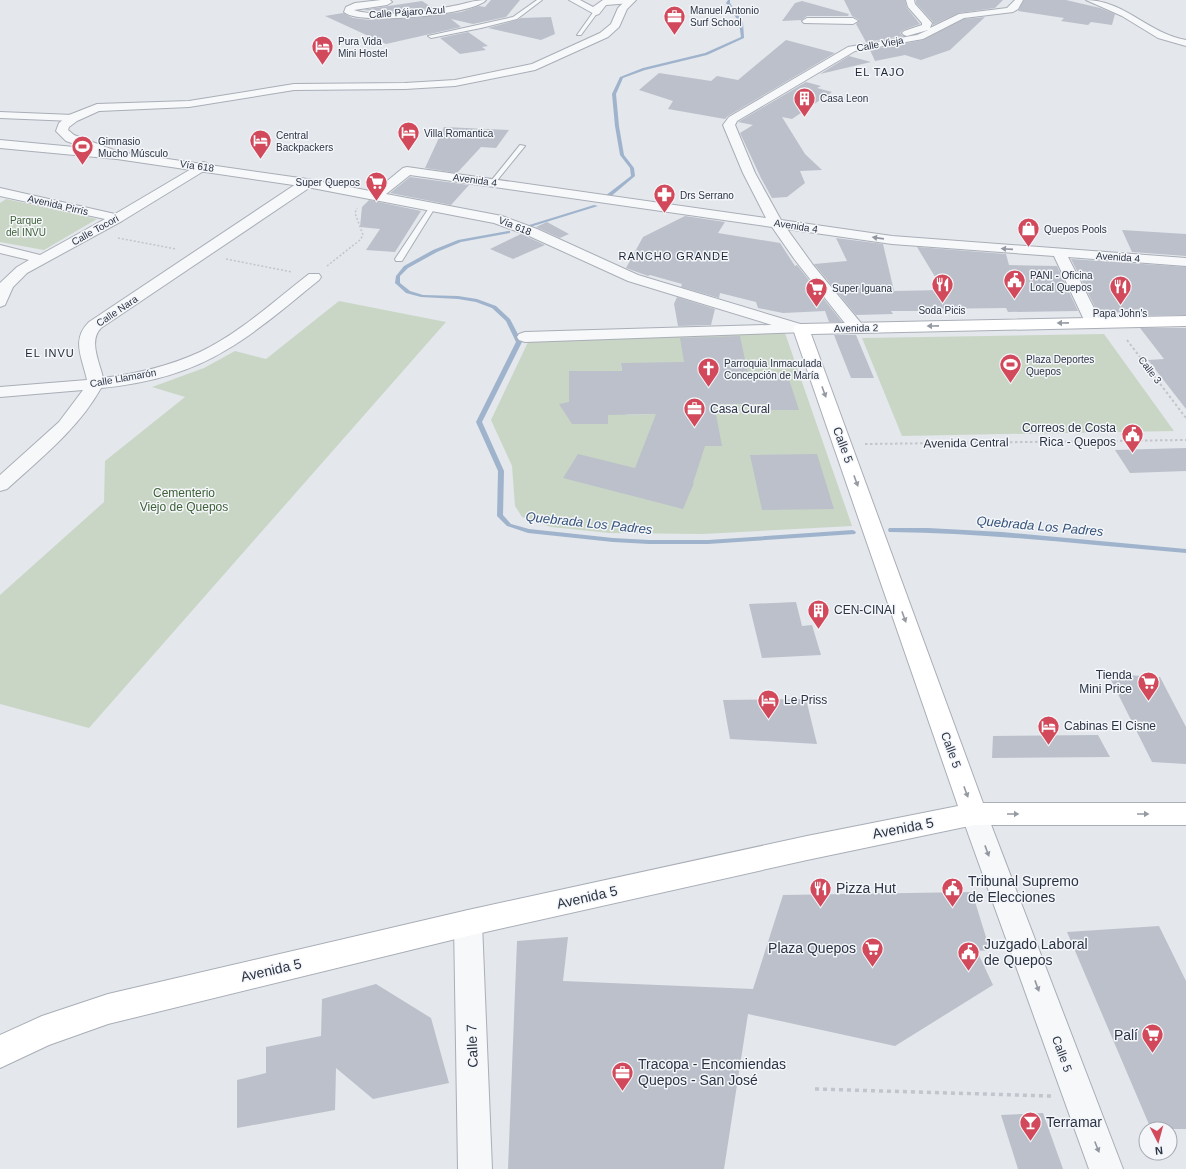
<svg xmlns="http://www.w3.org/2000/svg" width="1186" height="1169" font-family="Helvetica,sans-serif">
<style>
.green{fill:#c9d6c5;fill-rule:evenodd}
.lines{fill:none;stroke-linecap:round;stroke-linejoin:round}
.stream{fill:#9fb4cc;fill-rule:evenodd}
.building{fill:#bbc0ca}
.service-casing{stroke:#a9aeb7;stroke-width:2}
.minor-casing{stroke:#a9aeb7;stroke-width:2}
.tertiary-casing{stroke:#a9aeb7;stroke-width:2}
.secondary-casing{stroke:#a9aeb7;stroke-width:2}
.path-far2{stroke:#c2c5cb;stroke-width:1.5;stroke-dasharray:2 2;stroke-linecap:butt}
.path-far1{stroke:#c2c5cb;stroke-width:2;stroke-dasharray:2.5 2.5;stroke-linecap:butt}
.path{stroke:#c2c5cb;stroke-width:3.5;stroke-dasharray:4 4;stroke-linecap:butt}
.service{fill:#f7f8fa;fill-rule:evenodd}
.minor{fill:#f7f8fa;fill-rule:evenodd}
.tertiary{fill:#f7f8fa;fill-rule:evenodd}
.secondary{fill:#fff;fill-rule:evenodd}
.oneway{fill:#9196a0}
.oneway2{fill:#959aa2}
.labels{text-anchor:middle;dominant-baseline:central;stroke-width:3;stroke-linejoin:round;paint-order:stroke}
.far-poi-label{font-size:10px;fill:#2b3445;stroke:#f4f6f9;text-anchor:start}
.far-street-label{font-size:10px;fill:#2b3445;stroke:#f4f6f9}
.far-park-label{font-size:10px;fill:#3f6138;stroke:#f4f6f9}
.far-neighbourhood-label{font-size:11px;letter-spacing:1px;fill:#1d2536;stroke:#f4f6f9}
.poi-label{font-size:12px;fill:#2b3445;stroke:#f4f6f9;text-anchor:start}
.street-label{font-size:12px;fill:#2b3445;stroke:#f4f6f9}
.park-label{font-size:12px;fill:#3f6138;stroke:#f4f6f9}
.water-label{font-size:13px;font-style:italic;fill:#34527a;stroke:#f4f6f9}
.near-street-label{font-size:14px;fill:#2b3445;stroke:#f4f6f9}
.near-poi-label{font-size:14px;fill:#2b3445;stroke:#f4f6f9;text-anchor:start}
</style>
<rect width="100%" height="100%" fill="#e4e7ec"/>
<!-- green -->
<path class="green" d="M6,199l91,20 -53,31 -44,-8v-39z
M339,301l107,21 -357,406 -89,-24v-109l104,-93 1,-41 80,-64 -33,-10 52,-19 31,-17 31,8z
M785,333l67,193 -149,8 -93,-1 -59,-6 -29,-10 -7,-11 -3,-40 -21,-46 37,-78zM621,363h27l2,12 137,-2 11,37h-29l-2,-6 -112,1 1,9 -30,1z
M1104,334l70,97 -272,5 -40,-98z"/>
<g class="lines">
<!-- stream -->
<path class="stream" d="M728,0h2v3l13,19 1,16 -37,17 -62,15 -22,8 -7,16 3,32 5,29 10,13 1,8 -26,22h-4v-2l26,-20 -1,-8 -10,-13 -5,-29 -3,-32 8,-17 23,-9 62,-15 36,-16 -2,-15 -13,-19z
M594,205l4,1 -68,21 -4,-1z
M508,231h2v2l-49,9 -24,10 -29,16 -8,8v7l10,8 13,4 35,1 19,3 19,7 14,13 12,23 -40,80 22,49 -1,44 8,9 18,5 84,9 36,2h59l145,-10 3,2 -1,2 -147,10h-59l-36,-2 -85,-9 -21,-7 -10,-10 1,-45 -22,-49 40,-80 -10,-21 -14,-13 -16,-6 -18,-3 -37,-2 -15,-4 -11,-10 1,-7 8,-10 29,-16 25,-10z
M889,528h39l74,4 184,17v4c-98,-8 -196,-20 -295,-21h-2l-1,-2z"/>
</g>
<!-- building -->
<path class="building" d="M491,0h29l-14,17 -33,7 -22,-5 10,8 -75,17 -61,-28 18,-3 10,5 17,2 45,-2 46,-6 18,-6 6,1z
M844,0h61l2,8 13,16 -17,6 -3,3 3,3 -37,6 -10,-18 3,-4 -7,-4z
M916,0h87l-8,8 -36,5 -26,12v-3l-17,-19z
M1024,0h42l34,8 15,6 -3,11 -21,-3 -3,3 -27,-4 3,-3 -46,-7z
M422,1l11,7 -44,4 -27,-2z
M802,1l47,13 -1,2h-41l-5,4 -20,1 13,-18z
M551,17l4,17 -14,6 -53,-12 29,-8 4,-2z
M985,17l-35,33 -29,10 -16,-5 -30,6 -5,-11 53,-10 41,-21z
M468,32l20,14 -6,1 4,3 -26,4 -20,-16z
M786,40l49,13 -107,63 -3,3 -57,-10 5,-8 -34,-11 20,-17 52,8 6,-5 21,4z
M849,56l22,6 -51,12z
M806,82l15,4 -4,2 15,4 -40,27 -10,-2 23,37 17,16 -22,1 5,12 -18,14 -15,1 -11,-20 -21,-45 13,-8 -15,-3z
M444,127l65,3 -13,18 -15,-1 -24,26 -32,-5z
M410,177l59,8 -18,20 -61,-12z
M369,200l52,11 -26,41 -29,-2 14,-21 -20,-2 2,-20z
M685,216l40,6 -7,11 62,10 15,23 2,-1 45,57h-13l-4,-11 -42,2 -25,-5 -2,-6 -36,-9 -1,5 -38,-11 1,-3 -32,-9 -2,1 -22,-8 17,-31z
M547,222l22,12 -9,4 -24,-11z
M1122,230l64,4v22l-54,-4z
M521,234l24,11 -32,14 -23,-10z
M836,238l47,6 11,47 49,-1 -26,-43 89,7 3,11 48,1 21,45 -70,1 -2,-4 -77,1 1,2h-39l2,3 -37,1 -42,-51 33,-3z
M1071,259l115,8v48l-56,1 -3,-4 -25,1 -5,-2z
M677,297l38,12 -4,16 -33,1 -4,-22z
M1140,328h46v81l-38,-49 16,-1z
M834,335h22l18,43h-23z
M740,336l8,38 39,-1 12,37h-30l-2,-6h-53l8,42h-17l-12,37h1l-11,26 -120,-31 15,-24 57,14 21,-54 -48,1v9h-36l-13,-20 10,-2v-31h53l-1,-8 63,-1 -4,-24z
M1186,448v23l-56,2 -15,-23z
M817,454l17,55 -72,1 -12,-55z
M796,602l6,24 10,-1 9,30 -59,3 -13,-54z
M1108,674l52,3 26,50v37l-34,-2z
M806,699l11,45 -87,-5 -7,-39z
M1098,735l12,22 -118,1 1,-22z
M972,892l18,58 -13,1 16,34 -98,61 -147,-32 -24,155h-216l9,-228 51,-4 -5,44 190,8 30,-94z
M1159,926l27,55v148h-35l-84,-197z
M376,984l55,34 18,65 -76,16 -37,-31 -1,42 -98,18v-48l29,-7v-26l55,-11 1,-37z
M1043,1113l20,56h-45l-17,-54z"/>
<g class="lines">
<defs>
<path id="service" d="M537,0h5l-25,19 -36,9 -50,10 -3,-2 85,-19z
M594,11l4,1 -17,23h-4z
M520,145l5,1 -30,37h-4v-2z
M431,205l5,1 -34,55h-6l-1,-2z"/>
<path id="minor" d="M381,0h9l2,2 -5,3 -33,5c22,8 75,1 99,-4 12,-2 21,-6 33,-6 -13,15 -128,26 -142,12l2,-5 9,-4z
M569,0h11l13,7 10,-7h32l-4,3 -25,2 -7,9 -3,1z
M906,0h8l1,4 17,19 -2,5 29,-14 48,-6 8,-8h8l-5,9 -5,3 -49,6 -41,21 -68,12 -118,70 -2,4 20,48 26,47 111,16 294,22v8l-118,-9 33,65 -2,3h-12l-2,-3 -31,-66 -162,-12 -105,-15 26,36 52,63 -2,3h-12l-56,-71 -23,-33 -362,-52 -29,23h-10l-1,-3 33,-27 4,-1 359,51 -23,-45 -20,-48 6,-8 119,-70 69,-12 11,-5 -21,6 -3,-1 -2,-2 2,-2 18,-6v-2l-14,-16z
M1086,0c38,0 63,34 100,40v6l-28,-8 -36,-22z
M807,18h46l5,3 -5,3 -49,-1 -2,-2z
M0,112l73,3 6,3 -6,3 -73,-3z
M0,140l117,11 6,4 -6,4 -117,-11z
M203,162l4,1 2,3 -2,3 -85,52 -95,52 -14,14 -8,18 -5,2v-24l17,-16 12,-7 -29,-7v-8l40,10 65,-36 -105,-23v-8l115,26z
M307,179l5,1 1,3 -1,3 -211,142c-13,13 -1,35 2,50 34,-4 66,-12 97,-26 40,-19 74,-51 109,-78h10l2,3 -2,3c-30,24 -59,50 -93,70 -37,23 -82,34 -125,38 -23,41 -60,70 -94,101l-7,2v-16l59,-53 24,-32 -83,7v-10l87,-7c-5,-23 -16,-40 2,-58l213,-142z
M801,324l6,2 2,3 -2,3 -282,10 -6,-2 -2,-3 2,-3 6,-2z
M974,803l9,3 4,8 136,355h-34l-128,-355 4,-8z
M468,910l10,4 4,9 10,246h-34l-4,-246 4,-9z"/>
<path id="tertiary" d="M626,0h10l-9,9 -8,18 -11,10 -73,33 -80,16 -50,3 -111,1 -105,17 -90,4 -22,10 -8,6 -1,3 6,5 45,17 188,27 195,37 35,13 101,46 169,51 2,3 -2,3 -6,2 -6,-2 -167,-51 -101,-46 -33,-12 -187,-36 -190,-28 -51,-18 -10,-10 3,-8 10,-8 28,-11 92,-3 105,-17 111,-1 50,-3 77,-16 68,-31 11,-9 7,-16z"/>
<path id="secondary" d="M1186,316v10l-375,8 172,469h203v22h-212l-167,35 -339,76 -360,88 -59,21 -49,23v-33l42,-19 66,-22 360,-84 339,-74 151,-30 -165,-477 2,-3 6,-2z"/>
</defs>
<!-- service casing -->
<use href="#service" class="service-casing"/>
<!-- minor casing -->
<use href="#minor" class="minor-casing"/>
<!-- tertiary casing -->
<use href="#tertiary" class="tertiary-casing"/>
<!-- secondary casing -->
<use href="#secondary" class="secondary-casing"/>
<!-- path-far2 -->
<path class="path-far2" d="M118,238l58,11
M226,259l66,13
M327,266l33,-26 3,-5 -8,-22 2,-5"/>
<!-- path-far1 -->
<path class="path-far1" d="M1127,340l59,78
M865,444l321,-4"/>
<!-- path -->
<path class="path" d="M815,1089l236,7"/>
<!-- service -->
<use href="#service" class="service"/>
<!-- minor -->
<use href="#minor" class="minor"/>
<!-- tertiary -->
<use href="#tertiary" class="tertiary"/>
<!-- secondary -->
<use href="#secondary" class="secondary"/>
</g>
<!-- one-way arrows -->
<defs><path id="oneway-solid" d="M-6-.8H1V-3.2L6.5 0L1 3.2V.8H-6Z"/></defs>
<g class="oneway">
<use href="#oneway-solid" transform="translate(878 238) rotate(-172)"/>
<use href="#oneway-solid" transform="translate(1007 249) rotate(-176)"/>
<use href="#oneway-solid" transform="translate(987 851) rotate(70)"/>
<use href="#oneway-solid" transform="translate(1037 986) rotate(70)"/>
<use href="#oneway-solid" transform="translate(1097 1147) rotate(68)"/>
</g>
<g class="oneway2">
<use href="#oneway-solid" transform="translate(1063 323) rotate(179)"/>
<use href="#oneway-solid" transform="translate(933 326) rotate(179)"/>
<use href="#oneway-solid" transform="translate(824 392) rotate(70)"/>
<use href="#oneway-solid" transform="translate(856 481) rotate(70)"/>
<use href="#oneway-solid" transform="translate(904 617) rotate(70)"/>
<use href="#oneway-solid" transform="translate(966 792) rotate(70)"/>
<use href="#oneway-solid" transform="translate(1013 814)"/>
<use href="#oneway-solid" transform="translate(1143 814)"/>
</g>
<!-- icons -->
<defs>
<symbol id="office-pin" viewBox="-11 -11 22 30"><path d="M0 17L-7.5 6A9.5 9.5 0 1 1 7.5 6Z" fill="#d1495b" stroke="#f4f6f9"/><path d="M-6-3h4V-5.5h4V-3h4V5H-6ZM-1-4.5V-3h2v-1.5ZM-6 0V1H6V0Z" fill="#fff"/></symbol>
<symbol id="hotel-pin" viewBox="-11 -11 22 30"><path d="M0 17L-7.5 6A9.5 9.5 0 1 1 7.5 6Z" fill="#d1495b" stroke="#f4f6f9"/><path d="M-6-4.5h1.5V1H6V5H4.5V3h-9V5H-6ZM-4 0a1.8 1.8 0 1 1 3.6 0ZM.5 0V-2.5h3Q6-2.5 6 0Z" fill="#fff"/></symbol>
<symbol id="building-pin" viewBox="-11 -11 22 30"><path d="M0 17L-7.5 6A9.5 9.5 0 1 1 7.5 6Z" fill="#d1495b" stroke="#f4f6f9"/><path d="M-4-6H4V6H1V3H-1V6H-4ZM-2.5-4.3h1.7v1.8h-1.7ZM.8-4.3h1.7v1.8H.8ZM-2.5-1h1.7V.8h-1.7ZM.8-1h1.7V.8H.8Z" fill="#fff"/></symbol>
<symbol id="stadium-pin" viewBox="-11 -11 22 30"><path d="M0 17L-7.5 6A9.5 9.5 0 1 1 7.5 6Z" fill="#d1495b" stroke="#f4f6f9"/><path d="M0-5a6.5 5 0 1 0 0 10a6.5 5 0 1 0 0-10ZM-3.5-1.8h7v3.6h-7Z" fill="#fff"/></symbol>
<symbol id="supermarket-pin" viewBox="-11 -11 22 30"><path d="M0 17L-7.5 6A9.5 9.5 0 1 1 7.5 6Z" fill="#d1495b" stroke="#f4f6f9"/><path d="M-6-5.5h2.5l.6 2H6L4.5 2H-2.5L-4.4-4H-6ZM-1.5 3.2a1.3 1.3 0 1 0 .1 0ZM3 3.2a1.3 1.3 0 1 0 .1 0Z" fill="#fff"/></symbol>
<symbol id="pharmacy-pin" viewBox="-11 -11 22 30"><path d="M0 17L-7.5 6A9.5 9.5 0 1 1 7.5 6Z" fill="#d1495b" stroke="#f4f6f9"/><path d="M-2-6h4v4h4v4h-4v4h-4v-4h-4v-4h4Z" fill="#fff"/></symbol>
<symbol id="shop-pin" viewBox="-11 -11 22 30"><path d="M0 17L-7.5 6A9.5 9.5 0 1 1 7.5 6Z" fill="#d1495b" stroke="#f4f6f9"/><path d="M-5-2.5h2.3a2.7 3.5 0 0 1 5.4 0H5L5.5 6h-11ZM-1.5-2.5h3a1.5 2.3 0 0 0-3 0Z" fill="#fff"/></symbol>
<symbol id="civic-pin" viewBox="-11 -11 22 30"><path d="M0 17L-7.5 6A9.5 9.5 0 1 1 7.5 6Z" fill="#d1495b" stroke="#f4f6f9"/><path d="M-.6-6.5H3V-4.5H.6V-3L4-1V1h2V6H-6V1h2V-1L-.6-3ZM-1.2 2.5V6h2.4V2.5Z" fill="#fff"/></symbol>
<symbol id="restaurant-pin" viewBox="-11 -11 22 30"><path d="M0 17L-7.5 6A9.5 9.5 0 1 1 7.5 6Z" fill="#d1495b" stroke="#f4f6f9"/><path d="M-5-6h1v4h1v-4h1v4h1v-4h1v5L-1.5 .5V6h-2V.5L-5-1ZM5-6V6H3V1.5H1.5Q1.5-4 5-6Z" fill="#fff"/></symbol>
<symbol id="church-pin" viewBox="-11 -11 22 30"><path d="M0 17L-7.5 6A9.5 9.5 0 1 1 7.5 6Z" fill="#d1495b" stroke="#f4f6f9"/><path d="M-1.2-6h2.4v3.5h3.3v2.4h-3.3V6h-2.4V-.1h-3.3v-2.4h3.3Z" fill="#fff"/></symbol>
<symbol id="bar-pin" viewBox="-11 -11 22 30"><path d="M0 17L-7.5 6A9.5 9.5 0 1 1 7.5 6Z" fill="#d1495b" stroke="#f4f6f9"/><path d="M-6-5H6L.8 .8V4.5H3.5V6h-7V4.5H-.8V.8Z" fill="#fff"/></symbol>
</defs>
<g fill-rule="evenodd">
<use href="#office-pin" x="662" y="4" width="25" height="34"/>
<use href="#hotel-pin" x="310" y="34" width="25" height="34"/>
<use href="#building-pin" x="792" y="86" width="25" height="34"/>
<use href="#hotel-pin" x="396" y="120" width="25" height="34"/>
<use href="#hotel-pin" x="248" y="128" width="25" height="34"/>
<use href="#stadium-pin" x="70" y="134" width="25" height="34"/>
<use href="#supermarket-pin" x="364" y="170" width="25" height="34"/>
<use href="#pharmacy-pin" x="652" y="182" width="25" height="34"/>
<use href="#shop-pin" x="1016" y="216" width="25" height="34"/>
<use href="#civic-pin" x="1002" y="268" width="25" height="34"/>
<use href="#restaurant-pin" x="930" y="272" width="25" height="34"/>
<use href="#restaurant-pin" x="1108" y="274" width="25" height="34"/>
<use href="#supermarket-pin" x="804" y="276" width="25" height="34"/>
<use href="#stadium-pin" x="998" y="352" width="25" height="34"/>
<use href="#church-pin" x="696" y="356" width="25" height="34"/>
<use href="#office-pin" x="682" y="396" width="25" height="34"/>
<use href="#civic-pin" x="1120" y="422" width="25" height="34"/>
<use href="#building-pin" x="806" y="598" width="25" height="34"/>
<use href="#supermarket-pin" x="1136" y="670" width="25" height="34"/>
<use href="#hotel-pin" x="756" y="688" width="25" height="34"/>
<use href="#hotel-pin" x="1036" y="714" width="25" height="34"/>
<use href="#restaurant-pin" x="808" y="876" width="25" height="34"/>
<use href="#civic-pin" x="940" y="876" width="25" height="34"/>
<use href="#supermarket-pin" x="860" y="936" width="25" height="34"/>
<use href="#civic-pin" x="956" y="940" width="25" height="34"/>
<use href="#supermarket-pin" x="1140" y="1022" width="25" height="34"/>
<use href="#office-pin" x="610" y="1060" width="25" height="34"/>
<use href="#bar-pin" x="1018" y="1110" width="25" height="34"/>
</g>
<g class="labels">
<!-- far-poi labels -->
<g class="far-poi-label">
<text x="690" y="10">Manuel Antonio<tspan x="690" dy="12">Surf School</tspan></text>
<text x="338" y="41">Pura Vida<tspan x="338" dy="12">Mini Hostel</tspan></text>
<text x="820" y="98">Casa Leon</text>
<text x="424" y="133">Villa Romantica</text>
<text x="276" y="135">Central<tspan x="276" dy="12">Backpackers</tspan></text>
<text x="98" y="141">Gimnasio<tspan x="98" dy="12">Mucho Músculo</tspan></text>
<text x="360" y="182" text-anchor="end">Super Quepos</text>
<text x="680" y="195">Drs Serrano</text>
<text x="1044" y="229">Quepos Pools</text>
<text x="1030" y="275">PANI - Oficina<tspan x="1030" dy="12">Local Quepos</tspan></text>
<text x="832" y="288">Super Iguana</text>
<text x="942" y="310" text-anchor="middle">Soda Picis</text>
<text x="1120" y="313" text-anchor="middle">Papa John's</text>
<text x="1026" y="359">Plaza Deportes<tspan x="1026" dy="12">Quepos</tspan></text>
<text x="724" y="363">Parroquia Inmaculada<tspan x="724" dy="12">Concepción de María</tspan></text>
</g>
<!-- far-street labels -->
<g class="far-street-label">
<text transform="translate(407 12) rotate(-4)">Calle Pájaro Azul</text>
<text transform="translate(880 44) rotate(-10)">Calle Vieja</text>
<text transform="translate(197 166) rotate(8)">Vía 618</text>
<text transform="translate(475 180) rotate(8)">Avenida 4</text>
<text transform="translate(58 205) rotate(13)">Avenida Pirrís</text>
<text transform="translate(515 226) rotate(22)">Vía 618</text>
<text transform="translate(796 226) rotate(9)">Avenida 4</text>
<text transform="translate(95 230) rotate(-29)">Calle Tocori</text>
<text transform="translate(1118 257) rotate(4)">Avenida 4</text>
<text transform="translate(117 311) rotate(-34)">Calle Nara</text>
<text transform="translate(856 328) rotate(-1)">Avenida 2</text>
<text transform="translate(1150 370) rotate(53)">Calle 3</text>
<text transform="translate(123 378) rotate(-10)">Calle Llamarón</text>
</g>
<!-- far-park labels -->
<g class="far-park-label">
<text x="26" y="220">Parque<tspan x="26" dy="12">del INVU</tspan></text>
</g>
<!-- far-neighbourhood labels -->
<g class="far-neighbourhood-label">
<text x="880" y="72">EL TAJO</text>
<text x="674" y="256">RANCHO GRANDE</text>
<text x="50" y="353">EL INVU</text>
</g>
<!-- poi labels -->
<g class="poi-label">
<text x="710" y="409">Casa Cural</text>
<text x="1116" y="428" text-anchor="end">Correos de Costa<tspan x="1116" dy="14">Rica - Quepos</tspan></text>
<text x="834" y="610">CEN-CINAI</text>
<text x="1132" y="675" text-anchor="end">Tienda<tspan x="1132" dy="14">Mini Price</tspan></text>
<text x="784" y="700">Le Priss</text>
<text x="1064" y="726">Cabinas El Cisne</text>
</g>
<!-- street labels -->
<g class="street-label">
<text transform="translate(966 443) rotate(-1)">Avenida Central</text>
<text transform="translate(843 445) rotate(70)">Calle 5</text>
<text transform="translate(951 750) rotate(70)">Calle 5</text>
<text transform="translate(1062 1054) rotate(70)">Calle 5</text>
</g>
<!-- park labels -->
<g class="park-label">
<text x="184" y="493">Cementerio<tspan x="184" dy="14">Viejo de Quepos</tspan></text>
</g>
<!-- water labels -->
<g class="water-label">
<text transform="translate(589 523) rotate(6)">Quebrada Los Padres</text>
<text transform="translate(1040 526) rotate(5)">Quebrada Los Padres</text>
</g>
<!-- near-street labels -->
<g class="near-street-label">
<text transform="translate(903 828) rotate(-11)">Avenida 5</text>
<text transform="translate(587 897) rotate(-13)">Avenida 5</text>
<text transform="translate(271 970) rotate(-13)">Avenida 5</text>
<text transform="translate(472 1046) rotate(-92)">Calle 7</text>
</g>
<!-- near-poi labels -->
<g class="near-poi-label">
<text x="968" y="881">Tribunal Supremo<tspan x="968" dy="16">de Elecciones</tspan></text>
<text x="836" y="888">Pizza Hut</text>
<text x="984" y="944">Juzgado Laboral<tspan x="984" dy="16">de Quepos</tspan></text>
<text x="856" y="948" text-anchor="end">Plaza Quepos</text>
<text x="1138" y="1035" text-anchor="end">Palí</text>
<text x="638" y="1064">Tracopa - Encomiendas<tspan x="638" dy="16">Quepos - San José</tspan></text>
<text x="1046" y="1122">Terramar</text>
</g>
</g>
<!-- north arrow -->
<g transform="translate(1158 1141) rotate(174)"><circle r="19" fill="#f4f6f9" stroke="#a4a8b1"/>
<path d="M0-3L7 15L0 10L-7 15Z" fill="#d1495b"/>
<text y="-6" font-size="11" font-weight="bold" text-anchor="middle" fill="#2b3445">N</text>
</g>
</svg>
